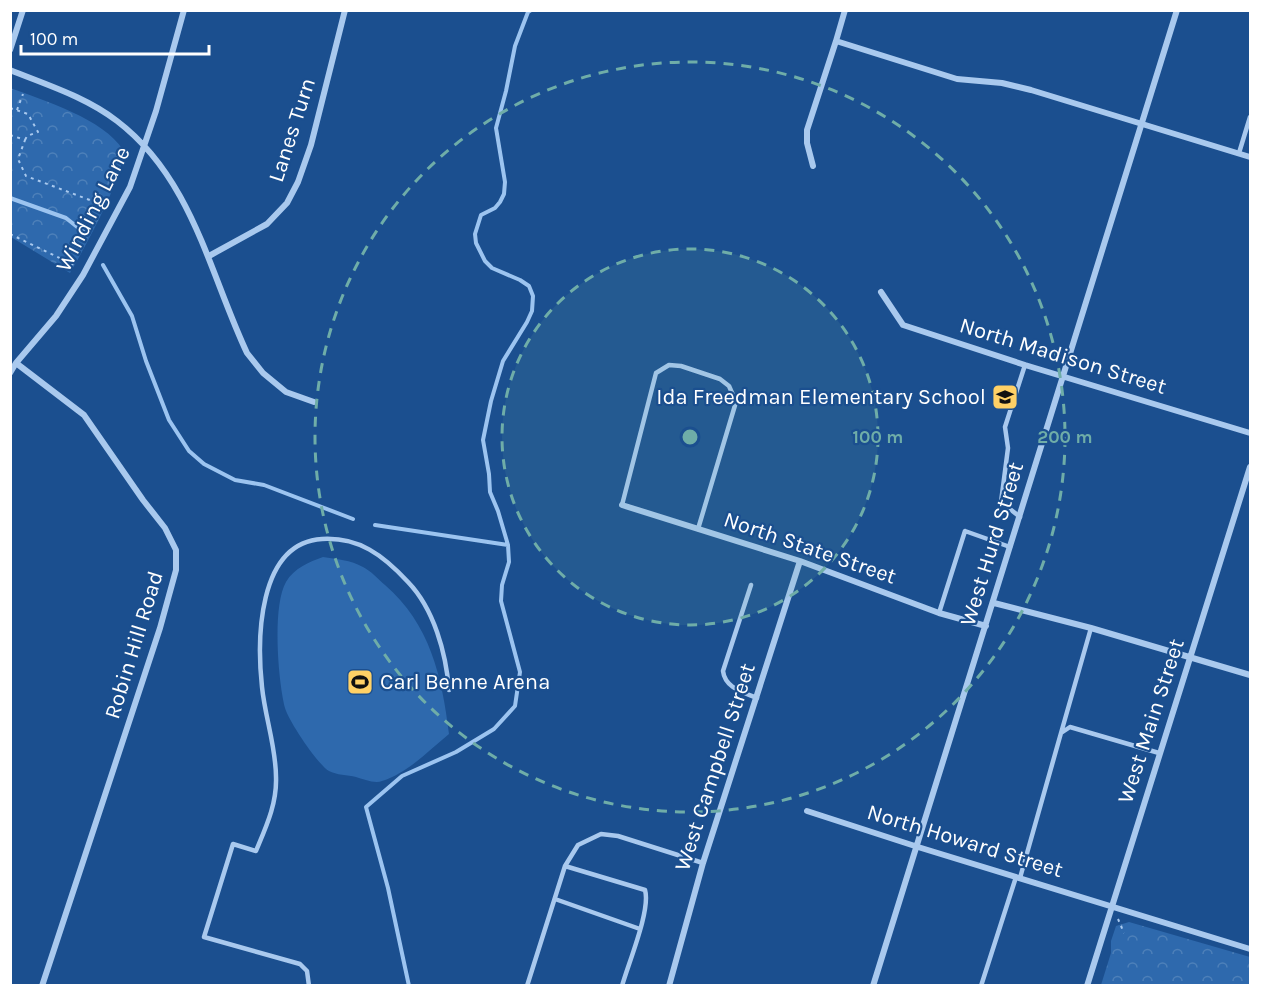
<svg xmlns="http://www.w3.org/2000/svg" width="1261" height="996" font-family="Karla,sans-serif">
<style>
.grass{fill:#2e69ad}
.park{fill:url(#park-crowns)}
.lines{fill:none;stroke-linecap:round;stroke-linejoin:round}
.stream{stroke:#9cc4f0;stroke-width:4}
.path{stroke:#a9c9ee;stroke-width:2;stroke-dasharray:3 4.5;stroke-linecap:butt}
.lane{stroke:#a9c9ee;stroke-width:4.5}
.street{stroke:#a9c9ee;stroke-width:6}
.ring{fill:none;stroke:#6fada8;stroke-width:3;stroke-dasharray:10 8}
.labels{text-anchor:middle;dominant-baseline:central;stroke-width:4.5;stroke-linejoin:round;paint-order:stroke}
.street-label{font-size:22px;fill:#fff;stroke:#1b4f8f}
.poi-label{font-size:22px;fill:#fff;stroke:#1b4f8f;text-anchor:end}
.centre{fill:#6fada8;stroke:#1b4f8f;stroke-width:3}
.ring-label{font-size:18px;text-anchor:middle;font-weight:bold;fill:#6fada8;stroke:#1b4f8f;stroke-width:4.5;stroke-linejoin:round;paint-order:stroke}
</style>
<defs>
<pattern id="park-crowns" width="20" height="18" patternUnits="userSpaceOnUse" patternTransform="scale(1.5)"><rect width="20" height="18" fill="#2e69ad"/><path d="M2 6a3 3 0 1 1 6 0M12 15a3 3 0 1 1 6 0" fill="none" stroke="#4d80b9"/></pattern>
</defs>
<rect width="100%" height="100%" fill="#1b4f8f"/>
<!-- grass -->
<path class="grass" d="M323,557c13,2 28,3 40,10 8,4 15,12 22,18 45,39 57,91 64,149 -21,17 -41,39 -67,47 -7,3 -19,-2 -26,-4 -8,-2 -20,-2 -27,-6 -11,-6 -41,-51 -44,-63 -7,-27 -13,-102 1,-126 8,-14 23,-20 37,-25z"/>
<!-- park -->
<path class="park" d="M10,88c33,12 94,31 113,62 3,23 -40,101 -53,123l-59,-36z
M1129,922l121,35v28h-149l10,-32v-12l5,-15z"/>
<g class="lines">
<!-- stream -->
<path class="stream" d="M10,198l56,20 20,16
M103,265l29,51 14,45 23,59 20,31 15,13 31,16 29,5 89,34
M375,525l133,20
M409,986l-21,-98 -22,-81 36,-31 54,-24 38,-23 21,-23 5,-34 -19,-71 1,-16 7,-23 -1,-17 -10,-34 -8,-19 -1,-18 -6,-34 8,-39 12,-40 24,-39 5,-11 1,-15 -4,-10 -9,-6 -28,-12 -7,-7 -9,-18 -1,-9 6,-19 14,-7 5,-6 4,-8 1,-12 -9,-54 10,-37 9,-45 13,-34 3,-2"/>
<!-- path -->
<path class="path" d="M10,108l18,6 10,18 -11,4 -2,4
M17,110l6,-16
M10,135l15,5 -7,19 8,17 77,29
M10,234l64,31
M1118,919l6,14"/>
<!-- lane -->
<path class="lane" d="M1239,153l11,-36
M622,505l34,-132 13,-8 12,1 39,13 9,7 7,16 -38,127
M1020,517l-19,-15 7,-54 -3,-21 20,-62
M751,585l-28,86c2,17 20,21 34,27
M939,613l26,-82 45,16
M1061,733l30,-105
M565,866l80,24c6,20 -17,74 -23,96
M1020,878l41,-145 9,-6 89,26
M555,899l85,30
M309,986l-2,-15 -7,-7 -96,-27 29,-93 23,7c10,-24 21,-47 20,-74 0,-30 -11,-60 -14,-90 -5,-46 -5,-144 60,-148 37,-2 61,16 86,43 26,27 38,71 41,108
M527,986l38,-120 13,-21 23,-11 17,2 85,27
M981,986l35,-109"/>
<!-- street -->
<path class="street" d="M836,41l9,-31
M10,50l13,-40
M10,70c37,15 76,27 107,51 75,57 92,151 130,232l16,20 23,19 28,10
M813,166l-6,-23v-13l29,-89 121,38 45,4 29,7 219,67
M209,256l58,-32 20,-21 11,-21 13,-37 34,-135
M881,292l22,33 122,40 225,68
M16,363l68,52 59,85 22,28 11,22v20l-16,58 -118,358
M10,373l6,-10 40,-47 27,-41 47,-88 26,-76 28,-101
M622,505l178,56 139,52 47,13
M994,603l97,25 159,47
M807,811l111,36 332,102
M669,986l34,-123 97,-302
M873,986l304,-976
M1087,986l163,-519"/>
</g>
<!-- distance rings -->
<circle cx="690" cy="437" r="188" fill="#6fada8" fill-opacity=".12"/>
<g class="ring">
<circle cx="690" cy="437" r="188"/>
<circle cx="690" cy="437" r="375"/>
</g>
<!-- icons -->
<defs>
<symbol id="school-square" viewBox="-11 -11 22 22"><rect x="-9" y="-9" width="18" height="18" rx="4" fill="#ffd166" stroke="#1b4f8f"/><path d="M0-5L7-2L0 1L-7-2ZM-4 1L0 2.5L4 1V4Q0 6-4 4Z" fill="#111"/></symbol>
<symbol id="stadium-square" viewBox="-11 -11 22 22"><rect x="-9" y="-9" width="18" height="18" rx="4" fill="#ffd166" stroke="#1b4f8f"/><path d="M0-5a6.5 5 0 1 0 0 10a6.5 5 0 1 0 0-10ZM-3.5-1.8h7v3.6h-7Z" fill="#111"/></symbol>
</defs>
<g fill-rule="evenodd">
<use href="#school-square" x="990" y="382" width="30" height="30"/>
<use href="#stadium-square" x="345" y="667" width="30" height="30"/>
</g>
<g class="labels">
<!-- street labels -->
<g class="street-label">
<text transform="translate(292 130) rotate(-72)">Lanes Turn</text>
<text transform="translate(93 209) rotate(-63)">Winding Lane</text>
<text transform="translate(1063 356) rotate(17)">North Madison Street</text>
<text transform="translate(992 544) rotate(-73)">West Hurd Street</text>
<text transform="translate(810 548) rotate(19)">North State Street</text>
<text transform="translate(134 645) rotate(-73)">Robin Hill Road</text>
<text transform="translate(1151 721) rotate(-72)">West Main Street</text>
<text transform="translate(715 767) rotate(-72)">West Campbell Street</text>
<text transform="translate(965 841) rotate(17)">North Howard Street</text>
</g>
<!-- poi labels -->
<g class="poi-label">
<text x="986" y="397">Ida Freedman Elementary School</text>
<text x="380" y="682" text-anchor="start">Carl Benne Arena</text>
</g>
</g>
<circle cx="690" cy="437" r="9" class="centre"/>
<g class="ring-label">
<text x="878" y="443">100 m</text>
<text x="1065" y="443">200 m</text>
</g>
<!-- border -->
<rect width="1261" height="996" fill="none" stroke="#ffffff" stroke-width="24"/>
<!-- scale -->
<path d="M21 45v9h188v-9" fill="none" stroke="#ffffff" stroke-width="3"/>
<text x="30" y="45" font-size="18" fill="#ffffff" stroke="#1b4f8f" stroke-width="4.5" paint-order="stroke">100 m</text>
</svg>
